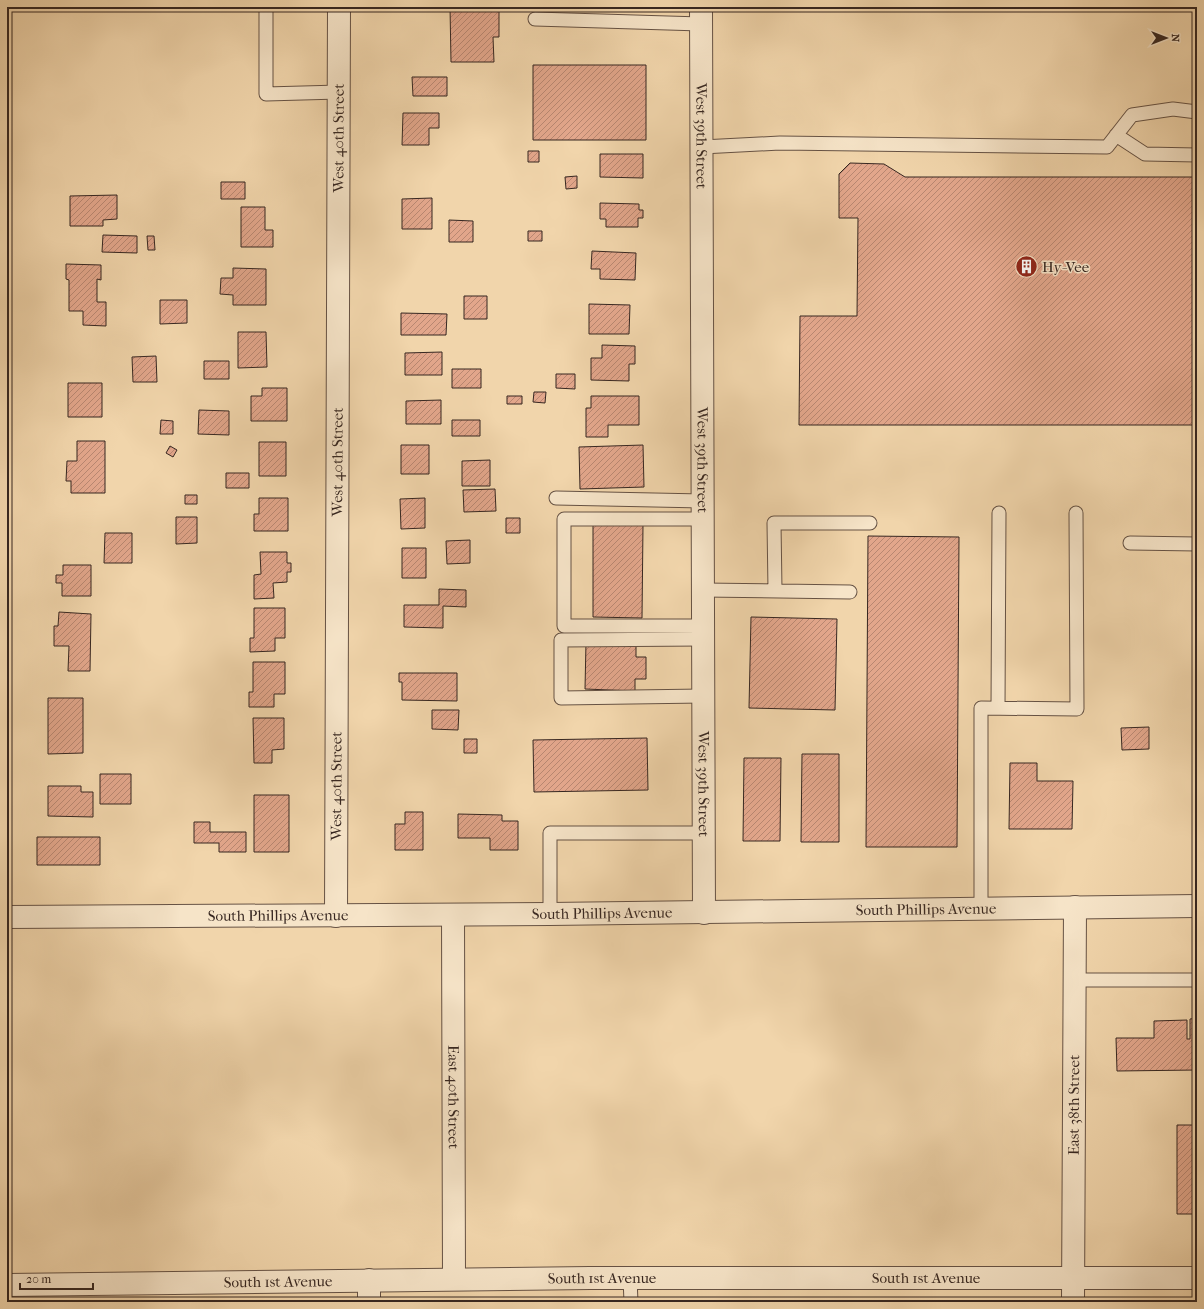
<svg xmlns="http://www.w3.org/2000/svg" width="1204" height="1309" font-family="'IM FELL French Canon',serif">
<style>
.building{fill:url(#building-hatch);stroke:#372721}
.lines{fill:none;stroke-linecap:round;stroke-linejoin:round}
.service-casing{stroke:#665244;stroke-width:15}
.minor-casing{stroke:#665244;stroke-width:24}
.tertiary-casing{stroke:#665244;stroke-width:24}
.service{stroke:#f6e4c8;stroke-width:13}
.minor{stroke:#f6e4c8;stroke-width:22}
.tertiary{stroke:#f6e4c8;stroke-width:22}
.labels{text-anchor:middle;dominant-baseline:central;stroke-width:3;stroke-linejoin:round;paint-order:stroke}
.street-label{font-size:15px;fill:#372721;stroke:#f6e4c8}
.poi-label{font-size:15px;fill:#372721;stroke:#f6e4c8;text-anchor:start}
</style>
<defs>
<pattern id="building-hatch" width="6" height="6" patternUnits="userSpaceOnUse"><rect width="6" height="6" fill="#e2a68b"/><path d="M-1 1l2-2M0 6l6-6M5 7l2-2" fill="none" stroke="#b88771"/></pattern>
</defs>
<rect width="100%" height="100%" fill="#f1d5ab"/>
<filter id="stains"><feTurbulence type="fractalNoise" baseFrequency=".005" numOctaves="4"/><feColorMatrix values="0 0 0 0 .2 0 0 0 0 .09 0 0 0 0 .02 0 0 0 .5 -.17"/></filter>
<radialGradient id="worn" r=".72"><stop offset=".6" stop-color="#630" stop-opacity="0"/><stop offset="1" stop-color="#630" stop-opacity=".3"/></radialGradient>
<!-- building -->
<path class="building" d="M450,7h35v3h14v27h-6l1,25h-43z
M533,65h113v75h-113z
M412,77h35v19h-34z
M403,113h36v15h-10v17h-27z
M528,151h11v11h-11z
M600,154h43v24l-43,-1z
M850,163l34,1 21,13h292v248h-398l1,-109h57l1,-98h-19v-44z
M577,176v12l-11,1 -1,-12z
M221,182h24v17h-24z
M117,195v24l-14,1v6h-33v-30z
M432,198v31h-30v-30z
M600,203l39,1v6h4v8h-5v9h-32v-8h-6z
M241,207h24v23h8v17h-32z
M449,220l24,1v21h-24z
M528,231h14v10h-14z
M103,235l34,1v17l-35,-1z
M147,236h7l1,14h-7z
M592,251l44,2 -1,27 -35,-1v-10h-9z
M66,264l35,1v15l-4,-1v23h9v24l-23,-1v-14h-14v-31l-3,-1z
M233,268l33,1v36h-33v-10l-13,-1 1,-16h12z
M464,296h23v23h-23z
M160,300h27v23l-27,1z
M589,304l41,1 -1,29h-40z
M401,313l46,1 -1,21h-45z
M238,332h28l1,35 -29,1z
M602,345l33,1v18h-6v17l-38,-1v-22h11z
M442,352v23h-37v-22z
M156,356l1,26h-24l-1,-25z
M204,361h25v18h-25z
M452,369h29v19h-29z
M556,374h19v15l-19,-1z
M68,383h34v34h-34z
M262,388h25v33h-36v-25h11z
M534,392h12l-1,11 -12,-1z
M507,396h15v8h-15z
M591,396h48v29h-31v12h-22v-29h5z
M441,400v24h-35v-23z
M199,410l30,1v24l-31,-1z
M161,420l12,1v13h-13z
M452,420h28v16h-28z
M77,441h28v52h-34v-12h-5l1,-20h10z
M259,442h27v34h-27z
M401,445h28v29h-28z
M643,445l1,42 -64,2 -1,-42z
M170,446l7,4 -4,7 -7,-4z
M490,460v26h-28v-25z
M226,473h23v15h-23z
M495,489l1,22 -32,1 -1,-22z
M185,495h12v9h-12z
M259,498h29v33h-34v-17h5z
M425,498v30l-24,1 -1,-30z
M176,517h21v26l-21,1z
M506,518h14v15h-14z
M593,524l50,1 -1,93 -49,-1z
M105,533h27v30h-28z
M868,536l91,1 -2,310h-91z
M470,540v23l-23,1 -1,-23z
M402,548h24v30h-24z
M260,552h27v11h4v9h-4v10l-14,1 1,15 -20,1v-24l7,-1z
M63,565h28v31h-29v-13h-6v-8h7z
M439,589l27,1v17l-23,-1v22l-39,-1v-22h35z
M254,608h31v30h-10v13l-25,1v-14h4z
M59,612l32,2 -1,57h-22l1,-25h-15v-20h4z
M751,617l86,2 -2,91 -86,-2z
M586,642l50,1v14h10v22h-11v12l-50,-2z
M253,662h32v32h-11v13h-25v-15h4z
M399,673h58v28l-55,-1v-18h-3z
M48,698h35v55l-35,1z
M432,710h27l-1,20 -26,-1z
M253,718h31v31l-12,1v13h-18z
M1149,727v22l-27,1 -1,-22z
M647,738l1,52 -114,2 -1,-52z
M464,739h13v14h-13z
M802,754h37v88h-38z
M744,758h37l-1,83h-37z
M1010,763h27v18h36l-1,48h-63z
M100,774h31v30h-31z
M48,786h33v6h12v25l-45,-1z
M254,795h35v57h-35z
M405,812h18v38h-28v-26h10z
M458,814l44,1v6h16v29h-28v-12h-32z
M194,822h16v10h36v20h-27v-9h-25z
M37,837h63v28h-63z
M1197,1018v52l-80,1 -1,-33h38v-17l33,-1v19h3v-20z
M1177,1125h20v89h-20z"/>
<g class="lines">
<defs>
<path id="service" d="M266,8v86l73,-2
M535,19l166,5
M1116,135l29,19 52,1
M702,147l78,-4 327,4 25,-32 41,-6 24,3
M556,498l147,3
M703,519h-139v107h139
M1130,543l67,1
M703,590l147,2
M775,590l-1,-67h96
M703,639l-142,1v58l142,-2
M998,708l1,-195
M981,909v-201l96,1 -1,-196
M550,914v-81h154
M1074,980h123
M630,1278l1,24"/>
<g id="minor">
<path id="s1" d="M701,7l3,906"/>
<path id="s2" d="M453,915l1,364"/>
<path id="s3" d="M336,916l3,-909"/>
<path d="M369,1280v22"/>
<path id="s4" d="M7,1285l583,-7h607"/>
</g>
<g id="tertiary">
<path id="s5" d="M7,917l543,-3 647,-8"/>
<path id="s6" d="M1073,1302l2,-395"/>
</g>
</defs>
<!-- service casing -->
<use href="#service" class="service-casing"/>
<!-- minor casing -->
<use href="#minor" class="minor-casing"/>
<!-- tertiary casing -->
<use href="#tertiary" class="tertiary-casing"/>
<!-- service -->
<use href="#service" class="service"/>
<!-- minor -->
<use href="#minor" class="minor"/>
<!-- tertiary -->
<use href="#tertiary" class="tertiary"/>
</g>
<!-- icons -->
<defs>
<symbol id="building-disc" viewBox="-11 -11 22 22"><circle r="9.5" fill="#8f2418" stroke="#f6e4c8"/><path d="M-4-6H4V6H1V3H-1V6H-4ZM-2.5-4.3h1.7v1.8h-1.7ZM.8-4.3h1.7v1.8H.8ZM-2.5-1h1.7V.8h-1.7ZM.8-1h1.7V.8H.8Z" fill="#fff"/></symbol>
</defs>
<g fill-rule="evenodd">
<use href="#building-disc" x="1014" y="254" width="25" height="25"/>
</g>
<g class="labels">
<!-- street labels -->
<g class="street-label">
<text stroke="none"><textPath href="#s1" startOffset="129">West 39th Street</textPath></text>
<text stroke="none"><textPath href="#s3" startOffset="778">West 40th Street</textPath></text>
<text stroke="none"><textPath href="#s1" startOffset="453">West 39th Street</textPath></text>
<text stroke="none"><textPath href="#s3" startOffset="454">West 40th Street</textPath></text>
<text stroke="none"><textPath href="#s1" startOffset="777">West 39th Street</textPath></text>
<text stroke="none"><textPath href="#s3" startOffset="130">West 40th Street</textPath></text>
<text stroke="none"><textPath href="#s5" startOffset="919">South Phillips Avenue</textPath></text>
<text stroke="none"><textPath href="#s5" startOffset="595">South Phillips Avenue</textPath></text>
<text stroke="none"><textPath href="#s5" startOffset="271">South Phillips Avenue</textPath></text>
<text stroke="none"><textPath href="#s2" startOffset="182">East 40th Street</textPath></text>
<text stroke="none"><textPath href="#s6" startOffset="197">East 38th Street</textPath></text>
<text stroke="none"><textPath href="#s4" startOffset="595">South 1st Avenue</textPath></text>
<text stroke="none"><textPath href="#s4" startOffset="919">South 1st Avenue</textPath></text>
<text stroke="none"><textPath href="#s4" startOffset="271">South 1st Avenue</textPath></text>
</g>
<!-- poi labels -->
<g class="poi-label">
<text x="1042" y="267">Hy-Vee</text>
</g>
</g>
<!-- margin -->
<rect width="1204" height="1309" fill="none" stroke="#f1d5ab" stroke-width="24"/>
<rect x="8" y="8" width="1188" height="1293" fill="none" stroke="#372721" stroke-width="2"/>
<rect x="12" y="12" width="1180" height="1285" fill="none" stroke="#372721"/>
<!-- north arrow -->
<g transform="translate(1166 38) rotate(90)" stroke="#f6e4c8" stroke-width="3" paint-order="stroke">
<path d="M0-3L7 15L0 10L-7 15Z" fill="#372721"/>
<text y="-6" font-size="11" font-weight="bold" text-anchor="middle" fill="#372721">N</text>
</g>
<!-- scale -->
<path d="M20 1283v6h73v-6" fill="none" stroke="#372721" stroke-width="2"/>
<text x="26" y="1283" font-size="12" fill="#372721" stroke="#f6e4c8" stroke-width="3" paint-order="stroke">20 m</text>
<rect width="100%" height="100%" filter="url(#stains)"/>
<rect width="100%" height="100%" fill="url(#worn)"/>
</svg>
